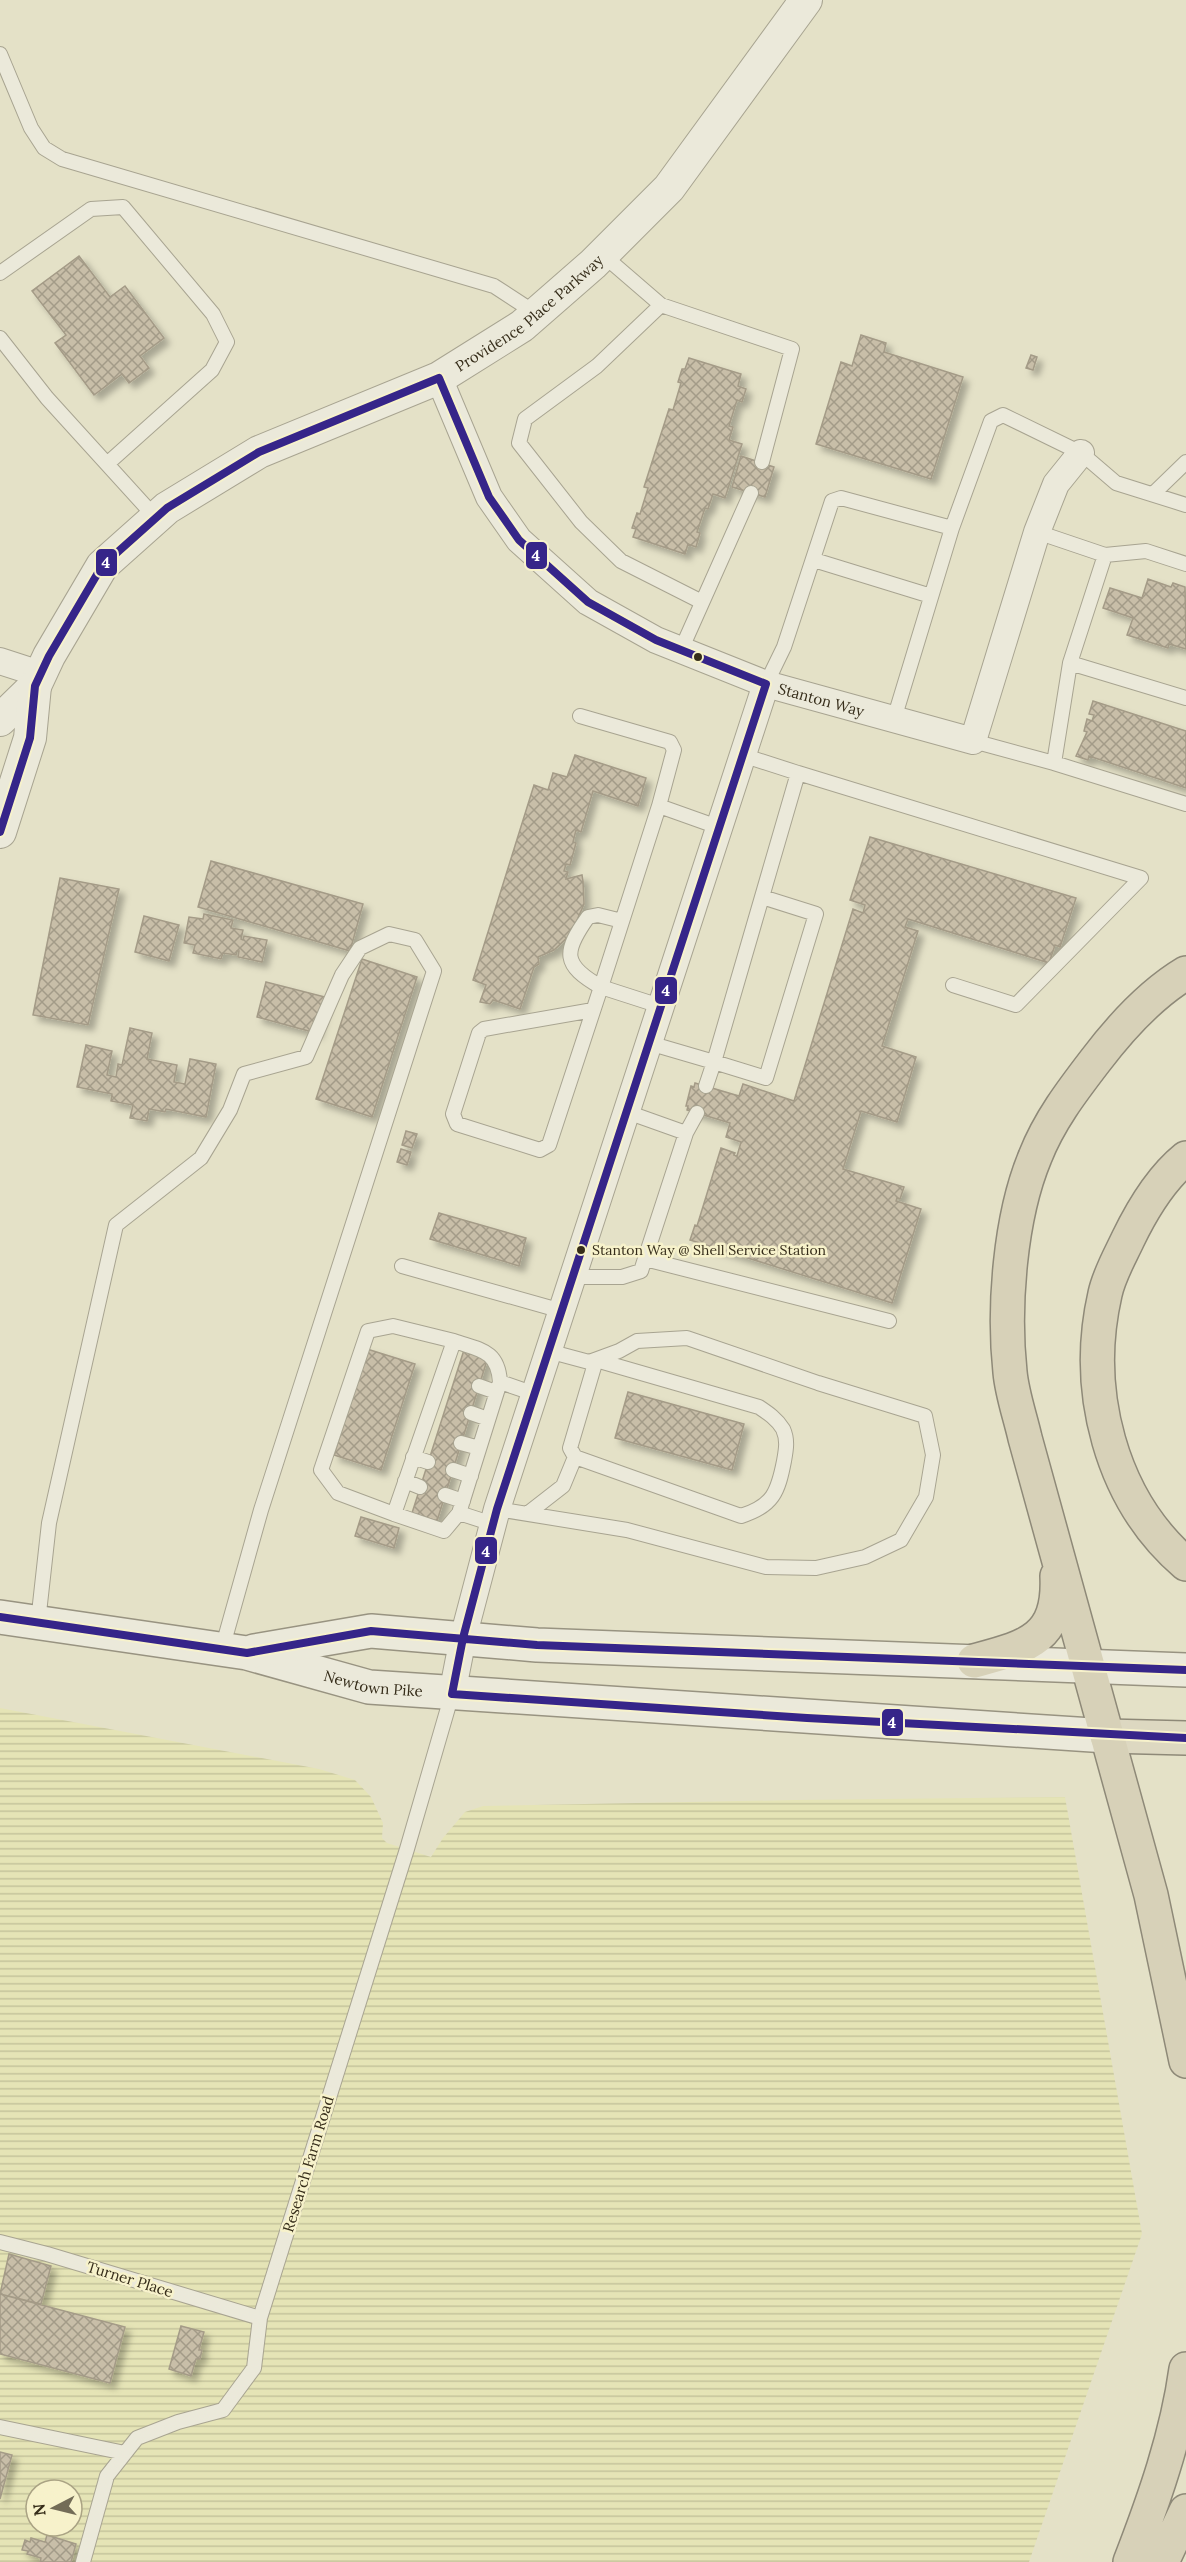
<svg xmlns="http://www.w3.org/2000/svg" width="1186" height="2562" font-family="Lora,serif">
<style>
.farmland{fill:url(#farmland-rules);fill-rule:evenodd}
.building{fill:url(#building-cross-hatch);stroke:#a49b87;stroke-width:1.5;filter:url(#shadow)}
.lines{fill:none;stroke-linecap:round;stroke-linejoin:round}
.service-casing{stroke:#a8a491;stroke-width:16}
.minor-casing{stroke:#a8a491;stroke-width:28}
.tertiary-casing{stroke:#a8a491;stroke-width:34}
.secondary-casing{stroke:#989381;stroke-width:36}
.trunk-casing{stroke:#8e8978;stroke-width:36}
.motorway-casing{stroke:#8e8978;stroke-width:36}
.service{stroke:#ebe9da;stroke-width:14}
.minor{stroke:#ebe9da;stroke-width:26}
.tertiary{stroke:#ebe9da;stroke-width:32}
.secondary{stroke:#ebe9da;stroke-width:33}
.trunk{stroke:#ddd8c1;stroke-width:33}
.motorway{stroke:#d7d1b8;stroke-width:33}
.bus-1-casing{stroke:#f7f2cb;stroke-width:12}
.bus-1{stroke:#362589;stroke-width:8}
.bus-dot{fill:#362d1a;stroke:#f7f2cb;stroke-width:2}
.labels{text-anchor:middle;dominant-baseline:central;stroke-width:5;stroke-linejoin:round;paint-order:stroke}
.bus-label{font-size:14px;fill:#362d1a;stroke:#f7f2cb;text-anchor:start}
.street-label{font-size:15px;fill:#362d1a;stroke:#f7f2cb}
.line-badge{stroke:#f7f2cb;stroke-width:2}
.badge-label{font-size:16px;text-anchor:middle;font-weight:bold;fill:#fff}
</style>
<defs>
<pattern id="farmland-rules" width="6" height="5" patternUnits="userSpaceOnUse" patternTransform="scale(1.5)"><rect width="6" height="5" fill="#e5e4b6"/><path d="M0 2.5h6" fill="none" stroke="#c5c49c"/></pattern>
<pattern id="building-cross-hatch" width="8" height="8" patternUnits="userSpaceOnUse" patternTransform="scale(1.5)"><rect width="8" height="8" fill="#c8bea8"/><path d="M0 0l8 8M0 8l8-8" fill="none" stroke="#a39b88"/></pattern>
<filter id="shadow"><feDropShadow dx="5.5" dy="5.5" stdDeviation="3" flood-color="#0004"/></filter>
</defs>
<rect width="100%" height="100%" fill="#e4e1c7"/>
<!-- farmland -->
<path class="farmland" d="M0,1708l319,61 36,11 16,17 12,26 -1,15 5,5 44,14 12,-19 22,-26 18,-6 312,-6 270,-3 77,437 -113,328h-1029zM36,2490h36v36h-36z"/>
<!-- building -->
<path class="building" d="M79,256l31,41 15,-11 39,52 -24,18 9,12 -20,15 -7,-9 -28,21 -39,-52 11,-8 -34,-44z
M861,335l25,8 -2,9 79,25 -32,102 -115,-35 25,-82 11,4z
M1031,355l6,2 -4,13 -7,-2z
M689,358l52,16 -3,12 8,3 -4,13 -5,-2 -8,26 4,1 -4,13 13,4 -17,54 -12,-4 -5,15 -3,-1 -8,24 3,1 -4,14 -8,-3 -3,10 -52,-17 3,-8 -4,-1 5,-15 3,1 8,-26 -4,-1 25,-78 4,1 8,-27 -3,-1 4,-13h3z
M741,456l33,11 -9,30 -33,-10z
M1148,579l23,8 2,-4 12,4 1,62 -17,-5 -1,4 -41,-13 6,-17 -30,-10 7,-20 32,10z
M1093,701l93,30v57l-97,-32 -1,4 -12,-4 11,-24 -3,-1 3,-12 5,2 2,-6 -5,-1z
M575,755l71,23 -8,28 -45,-15 -12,41 -5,-2 -3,12 3,1 -6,22 -4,-1 -2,7 4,1 -2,7 16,-4 1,6 1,23 -13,30 -17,16 -16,7 1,7 -5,3 -14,42 -27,-9 -3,4 -10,-2 6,-17 -13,-5 61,-195 14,5 5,-17 14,4z
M870,837l206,61 -16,49 -5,-2 -6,18 -141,-44 -3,8 13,4 -36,115 34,11 -19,65 -36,-11 -18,58 61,18 -4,12 -3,-1 -1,3 25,8 -29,94 -202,-63 5,-15 2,1 24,-78 14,5 -1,2 3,1 4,-14 -15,-5 4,-14 -43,-13 1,-4h-2l5,-20 3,1 1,-4 44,13 4,-12 51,17 59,-192 10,4 2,-8 -15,-5z
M211,861l152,43 -13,47 -152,-44z
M60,878l59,11 -31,136 -55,-10z
M204,914l29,6 -2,8 12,2 -2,9 2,1 1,-4 23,4 -5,22 -24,-5 1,-6h-2l-1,4 -13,-2 -2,6 -28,-6 2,-8 -11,-2 5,-26 14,2z
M144,916l35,9 -10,36 -34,-9z
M362,959l55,18 -45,140 -56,-18z
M266,982l59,15 -9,36 -59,-16z
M130,1028l22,5 -5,26 30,6 -3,17 11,2 5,-25 26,5 -10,53 -40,-8 -1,3 -16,-3 -2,12 -17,-3 3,-13 -22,-4 1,-7 -35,-7 9,-42 26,6 -5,24 9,2 2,-13 4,1z
M406,1131l11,3 -5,14 -10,-3z
M401,1149l10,3 -4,13 -10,-3z
M439,1213l87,25 -7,28 -89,-27z
M367,1349l48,15 -34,106 -47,-15z
M464,1350l24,7 -51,164 -25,-8z
M628,1392l116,32 -12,46 -117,-32z
M361,1517l38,11 -5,20 -39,-12z
M9,2254l42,12 -10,38 -41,-10z
M0,2294l125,33 -15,56 -110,-29z
M181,2326l23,6 -5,18h3l-2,9h-4l-5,17 -22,-7z
M0,2452l12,3 -12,44z
M47,2535l29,9 -5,18h-31l1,-4 -14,-4 1,-3 -6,-1 3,-10 5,2 1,-4 14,4z"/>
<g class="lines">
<defs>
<path id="service" d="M0,54l31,74 13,20 18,11 432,127 43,28
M603,255l58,50 131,44 -30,113
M0,273l91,-64 32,-2 90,107 14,28 -15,28 -105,94
M661,305l-64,61 -72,53 -6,24 62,79 40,39 81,41
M0,338l47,60 109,120
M1153,494l33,-32
M1105,555l41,-4 40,13
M814,560l117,36
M681,650l70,-157
M1070,663l116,35
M766,684l18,-37 48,-146 9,-3 111,30 39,-107 12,-6 78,38 35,30 70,22
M580,716l90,26 4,8 -15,56
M894,719l58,-191
M973,741l81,22 16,-100 35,-108 -68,-23
M742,755l56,18 -84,289 52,16 50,-164 -54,-17
M1054,763l132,41
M798,773l343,105 -125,127 -63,-20
M660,1006l-59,-19 58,-181 59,21
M593,1010l-109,19 -5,4 -26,81 4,10 83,26 9,-5 52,-158c-39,-22 -38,-35 -13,-70l10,-2 24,6
M649,1043l65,19 -8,24
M686,1133l11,-20
M645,1259l244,62
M402,1266l160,45
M573,1277h49l19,-6 45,-138 -59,-21
M596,1360l163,47c9,6 18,12 24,22 5,11 3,21 1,32 -6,31 -11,45 -43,55l-166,-59 -5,-9z
M479,1386l17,6
M471,1413l17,6
M461,1443l18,5
M413,1457l15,5
M453,1470l18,6
M405,1481l15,6
M445,1495l18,6
M497,1509l130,21 139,37 50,1 49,-11 36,-17 25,-43 7,-42 -8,-39 -107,-33 -131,-45 -50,3 -18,10 -30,11 -41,-11
M459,1513l41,-131
M394,1514l-56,-21 -17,-23 47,-139 25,-5 61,15
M527,1514l36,-28 12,-29
M493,1524l-34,-11 -15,18 -50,-17 60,-173c26,9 44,9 46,41l35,12
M38,1622l11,-99 67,-298 85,-67 29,-48 14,-36 62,-17 36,-82 18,-27 29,-14 26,6 19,31 -173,539 -39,139
M0,2242l47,12 213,64
M0,2427l125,26
M83,2562l24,-86 30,-38 41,-16 45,-12 31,-42 6,-50 147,-469 45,-155"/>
<g id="minor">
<path id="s1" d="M439,378l50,119 30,43 69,62 68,38 110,44 207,57 64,-209 19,-48 25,-31"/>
<path d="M0,661l40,13"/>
<path d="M452,1694l11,-56 34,-129 269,-825"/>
</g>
<g id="tertiary">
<path id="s2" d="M0,720l35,-34 14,-30 53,-90 65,-58 92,-56 180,-74 83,-52 71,-62 76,-76 137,-188"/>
<path d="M0,832l30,-94 5,-52"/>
</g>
<g id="secondary">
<path id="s3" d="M0,1617l247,36 122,34 738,49"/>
<path d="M254,1651l117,-20 166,14 649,25"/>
</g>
<path id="trunk" d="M1107,1736l79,2"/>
<path id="motorway" d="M1186,973c-35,21 -66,55 -91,88 -23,30 -46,60 -60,96 -25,60 -32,150 -25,215 2,22 10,44 15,66l126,457 35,166
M1186,1158c-26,21 -44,52 -58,81 -8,17 -19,36 -23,55 -22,96 5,205 81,270
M974,1661c52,-14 86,-21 83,-85
M1130,2562c24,-62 47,-127 56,-193
M1162,2562l24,-51"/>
</defs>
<!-- service casing -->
<use href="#service" class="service-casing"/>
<!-- minor casing -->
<use href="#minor" class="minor-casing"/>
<!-- tertiary casing -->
<use href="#tertiary" class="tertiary-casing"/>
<!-- secondary casing -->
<use href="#secondary" class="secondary-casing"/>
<!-- trunk casing -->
<use href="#trunk" class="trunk-casing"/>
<!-- motorway casing -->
<use href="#motorway" class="motorway-casing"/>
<!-- service -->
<use href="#service" class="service"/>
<!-- minor -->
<use href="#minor" class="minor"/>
<!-- tertiary -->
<use href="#tertiary" class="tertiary"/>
<!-- secondary -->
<use href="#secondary" class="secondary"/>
<!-- trunk -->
<use href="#trunk" class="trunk"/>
<!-- motorway -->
<use href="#motorway" class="motorway"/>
<defs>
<path id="bus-1" d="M0,832l30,-94 5,-52 14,-30 53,-90 65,-58 92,-56 180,-74 50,119 30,43 69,62 68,38 110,44 -269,825 -34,129 -11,56 355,24 379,20
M0,1617l247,36 124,-22 166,14 649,25"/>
</defs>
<!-- bus-1 casing -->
<use href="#bus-1" class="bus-1-casing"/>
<!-- bus-1 -->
<use href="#bus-1" class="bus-1"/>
</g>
<!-- markers -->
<g class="bus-dot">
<circle cx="698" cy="657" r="5"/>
<circle cx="581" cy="1250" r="5"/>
</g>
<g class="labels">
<!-- bus labels -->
<g class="bus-label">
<text x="592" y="1250">Stanton Way @ Shell Service Station</text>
</g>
<!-- street labels -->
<g class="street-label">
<text stroke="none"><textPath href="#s2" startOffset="687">Providence Place Parkway</textPath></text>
<text stroke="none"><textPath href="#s1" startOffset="528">Stanton Way</textPath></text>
<text stroke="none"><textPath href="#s3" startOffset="380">Newtown Pike</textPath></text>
<text transform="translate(308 2164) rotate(-73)">Research Farm Road</text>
<text transform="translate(130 2279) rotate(17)">Turner Place</text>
</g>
</g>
<g class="line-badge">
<rect x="525" y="541" width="23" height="29" rx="6" fill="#362589"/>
<rect x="95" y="548" width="23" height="29" rx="6" fill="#362589"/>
<rect x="654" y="976" width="24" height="29" rx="6" fill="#362589"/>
<rect x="474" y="1536" width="24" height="29" rx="6" fill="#362589"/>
<rect x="881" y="1708" width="23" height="29" rx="6" fill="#362589"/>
</g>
<g class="badge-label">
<text x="536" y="561">4</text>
<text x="106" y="568">4</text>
<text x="666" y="996">4</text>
<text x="486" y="1557">4</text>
<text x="892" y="1728">4</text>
</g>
<!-- north arrow -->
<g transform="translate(54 2508) rotate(263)"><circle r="28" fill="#f7f2cb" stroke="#aaa384" stroke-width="1.5"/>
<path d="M0-4.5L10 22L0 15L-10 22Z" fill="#736c57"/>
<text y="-9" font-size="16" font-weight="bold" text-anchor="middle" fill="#362d1a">N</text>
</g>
</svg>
